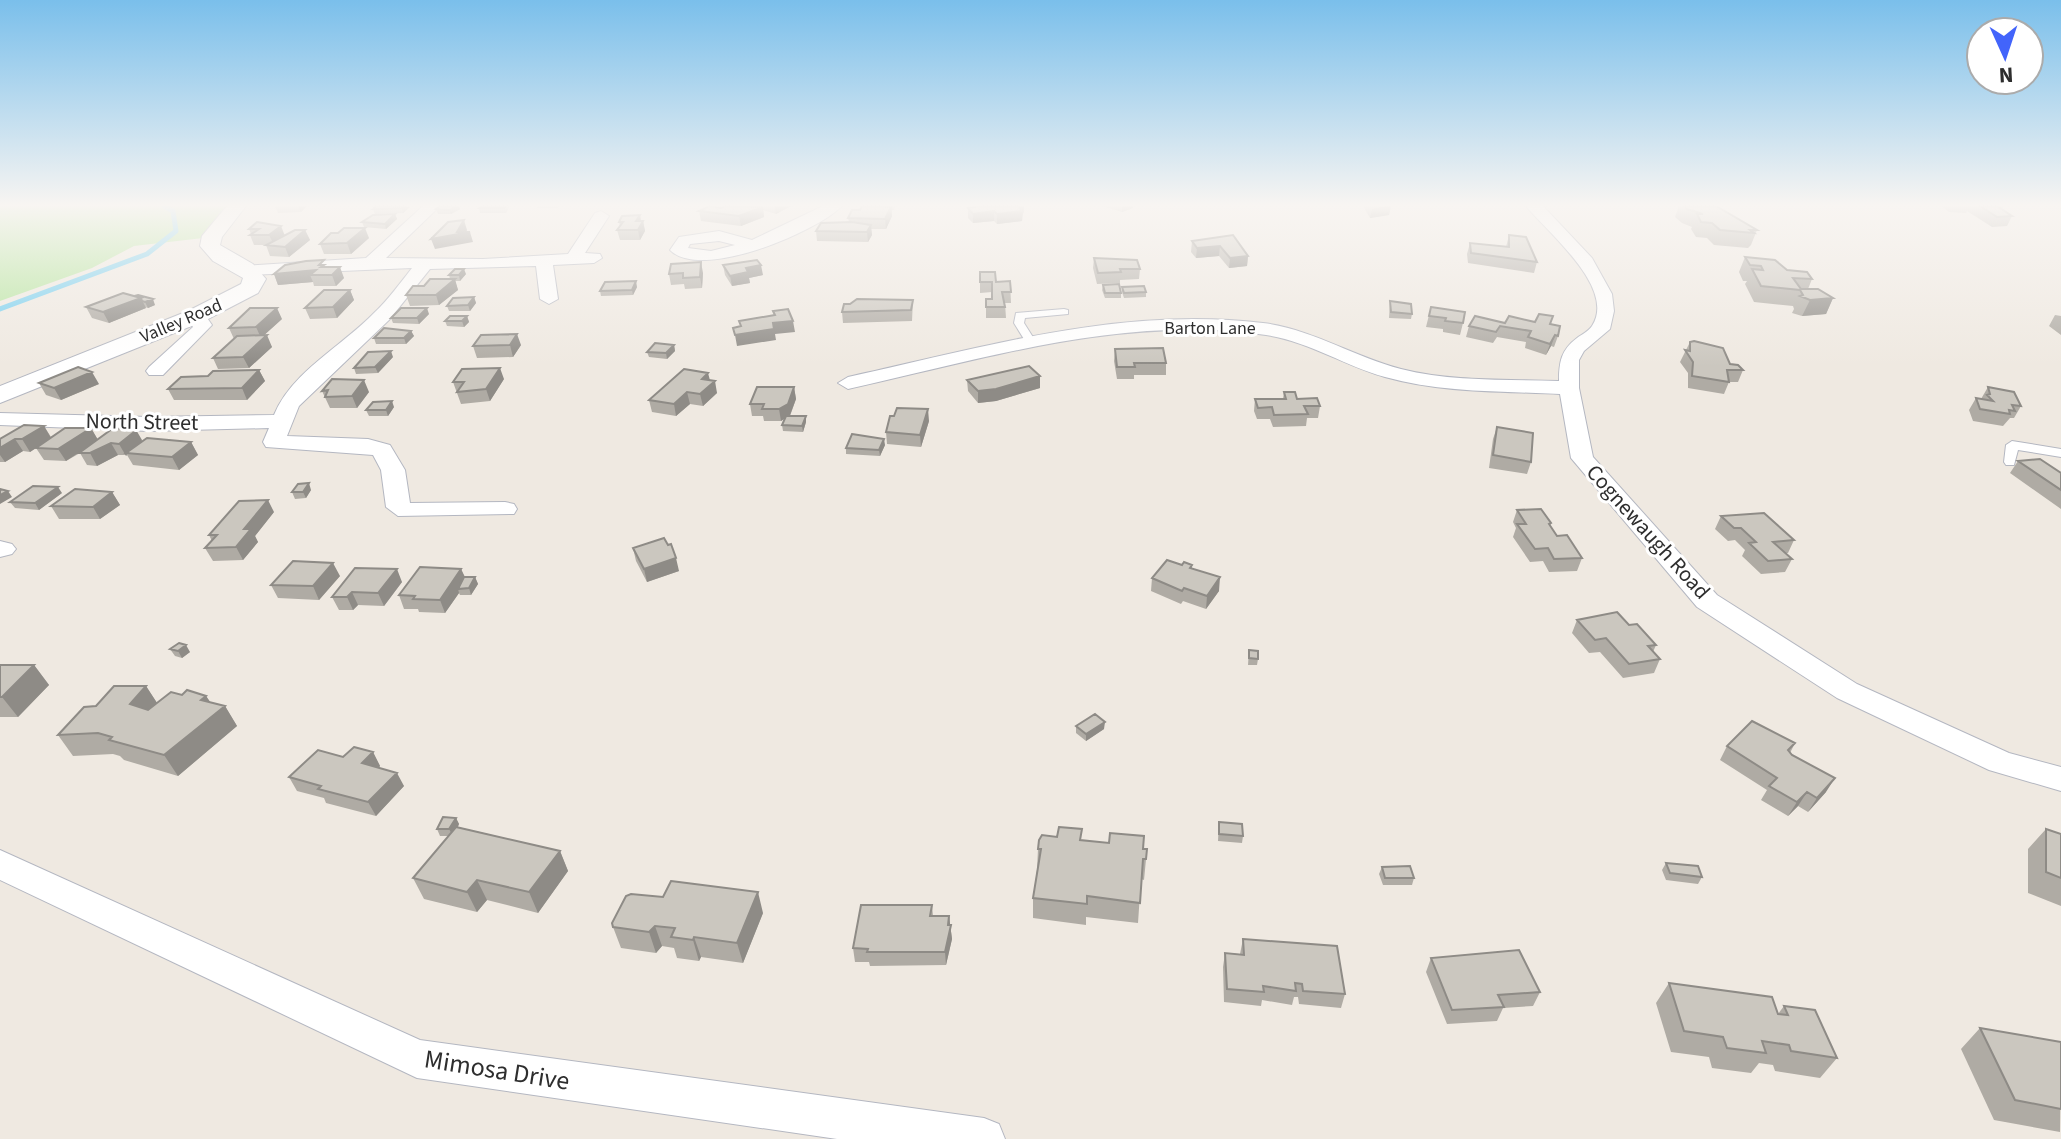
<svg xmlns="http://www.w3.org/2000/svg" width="2061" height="1139" font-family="'Source Sans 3',sans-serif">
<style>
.green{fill:#b6e59e}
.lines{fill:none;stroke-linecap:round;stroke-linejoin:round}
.stream{stroke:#75cff0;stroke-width:5}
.service-casing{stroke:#b4b7c1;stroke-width:2}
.minor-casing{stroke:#b4b7c1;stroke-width:2}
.tertiary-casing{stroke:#b4b7c1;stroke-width:2}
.service{fill:#fff;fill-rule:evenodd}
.minor{fill:#fff;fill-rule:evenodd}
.tertiary{fill:#fff;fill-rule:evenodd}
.wall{fill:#afaba4}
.shaded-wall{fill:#8e8b86}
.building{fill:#cbc7bf;stroke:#8e8b86;stroke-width:2}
.labels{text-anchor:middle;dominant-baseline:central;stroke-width:6;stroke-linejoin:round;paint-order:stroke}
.far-street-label{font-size:18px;fill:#2e2e2e;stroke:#fff}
.street-label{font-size:22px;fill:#2e2e2e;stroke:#fff}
.near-street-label{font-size:26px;fill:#2e2e2e;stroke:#fff}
</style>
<rect width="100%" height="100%" fill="#efe9e1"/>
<!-- green -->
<path class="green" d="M0,206h231l-28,32 -69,8 -42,22 -92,33z"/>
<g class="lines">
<!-- stream -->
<path class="stream" d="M0,309l147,-55 29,-23 -3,-20 -9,-5"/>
<defs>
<path id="service" d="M1064,309l4,1v4l-43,4 -1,5 12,19 -1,2h-8l-13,-21 2,-10z
M2012,441l49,8v8l-43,-7 -4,15h-8l-2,-3 2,-17z"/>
<path id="minor" d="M423,206h17l-54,52 97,1 85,-5 27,-41 6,-2 8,5 -24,37 15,1 2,4 -8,5 -41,2 5,34 -9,5 -9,-5 -4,-33 -106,3 -41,51 -90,86 -12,30 81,3 22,6 15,25 5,33 95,-1 9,2 3,5 -3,5 -116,2 -12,-9 -5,-37 -8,-15 -107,-8 -3,-5 6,-14 -120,3 -149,-6v-12l149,4 125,-2c18,-44 70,-70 101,-103 14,-13 25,-29 37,-44l-162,7 -9,-5 3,-4 122,-8z
M823,206h19c-27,27 -142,75 -172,44l9,-13 40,-6 33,9zM719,241l16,4 -24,6 -23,-3 2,-4z
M1526,206h17l49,52 20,36 2,17 -4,18 -26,22 -5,9v28l14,69 124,138 140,89 152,69 52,14v24l-72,-21 -152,-72 -140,-91 -126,-149 -11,-64c-58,-3 -118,-1 -175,-17 -40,-11 -77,-36 -119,-42 -140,-21 -283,24 -418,54l-10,-6 10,-6c136,-30 274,-71 415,-54 49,6 91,34 138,46 51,13 106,10 158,12 0,-19 2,-31 18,-43 4,-3 12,-7 15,-12 25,-38 -45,-94 -66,-120z
M196,310l7,2 9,13 -49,50h-14l-3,-4 3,-4 44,-40 -6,-11z
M0,541l12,3 4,5 -4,5 -12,3z
M0,850l420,190 564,78 15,6 6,15h-168l-420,-61 -417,-198z"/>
<path id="tertiary" d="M227,206h19l-24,31 -2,8 33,19 13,15 -8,14 -54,28 -204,82v-17l188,-75 53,-27 2,-6 -30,-17 -13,-15 2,-10z"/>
</defs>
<!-- service casing -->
<use href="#service" class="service-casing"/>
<!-- minor casing -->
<use href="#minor" class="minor-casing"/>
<!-- tertiary casing -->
<use href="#tertiary" class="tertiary-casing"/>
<!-- service -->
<use href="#service" class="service"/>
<!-- minor -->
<use href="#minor" class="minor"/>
<!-- tertiary -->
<use href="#tertiary" class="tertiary"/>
</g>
<!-- wall -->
<path class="wall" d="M275,206h32l-6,6 -23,1z
M376,206h34v1l-7,6 -28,1 -2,-5z
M440,206h19l1,3 -9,5h-13l-2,-5z
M481,206h29l-4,7h-26l-1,-5z
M537,206h22l-1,2h-21z
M725,206h66l-15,8 -13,-4 1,7 -23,9 -40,-5 -2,-10z
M862,206h33l-1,4h-2v6l-6,13h-15l1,6 -4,7 -51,-1 -1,-10 33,-9 -1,-4 12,-8z
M981,206h43v7l-2,1v7l-25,3 -3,-3 -21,2 -5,-5v-10z
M1102,206h31v2l-11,4z
M1363,206h28l-2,9 -19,3z
M1679,206h37l41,24 -6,15 -3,3 -34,-3 -7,-7 -11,-1 -5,-8 1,-2 -10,-4 -7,-6z
M1942,206h62l-2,3 10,7 -5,10 -15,1 -25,-16 -1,2 -17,-1z
M395,214l2,5 -11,10 -22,-2 -2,-5z
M640,215l1,6h2l2,10 -5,9h-20l-3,-10 3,-3 -1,-5z
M257,222l27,13 21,-5 5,10 -21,17 -19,-1 -4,-11h-12l-4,-10 1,-1 -2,-5z
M338,233l31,5 -18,16h-27l-4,-10z
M1233,235l15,21 -1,10 -18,2 -10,-12 -23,2 -5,-6 1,-11z
M1509,235l28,27 -3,11 -66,-10 -1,-9 3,-11 36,4z
M1745,257l67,22 -4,10 25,9 -7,16 -24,2 -10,-3 2,-4 -1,-3 -39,-4 -9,-18 2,-3h-4l-4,-9z
M1094,258l46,11 -1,10 -19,1v3l-23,1 -4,-16z
M723,265l40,10 -14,3 1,5 -18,3 -7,-11z
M327,267l17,11 -8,8h-22l-1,-4 -35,3 -4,-11z
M980,272l16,10 14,-1 1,22h-6l1,15h-20v-19h6v-7l-12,1z
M703,273l-1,15 -17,1 -1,-5 -13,1 -2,-11z
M466,274l-6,7h-5l3,9 -19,15 -29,1 -4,-11 18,-9 26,-7 -1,-4z
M1103,285l18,8v5h-16l-3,-8z
M637,287l-4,8 -32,1 -1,-5z
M1122,287l24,5v5l-22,1 -2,-6z
M350,290l4,10 -17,18 -27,1 -5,-11z
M123,293l32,12 -7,3 -3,-1 1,1 -37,15 -17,-5 -6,-11z
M474,297l2,6 -6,8h-21l-2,-5z
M913,300l-1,21 -69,2 -1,-11 8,-8z
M1390,301l22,13 -1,5 -22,-1z
M1431,307l32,16 -3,12 -17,-3v-3l-17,-2z
M429,314l-10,10 -26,-1 -2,-5z
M2055,315l6,1v19l-12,-9z
M467,316l2,6 -5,5 -17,-1 -2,-5z
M282,319l-18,16 8,12 -23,21 -31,1 -5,-11 21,-19 -5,-11z
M1535,322l16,2 7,12 -4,11 -3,-1 -5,9 -21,-7 1,-6 -29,-5 -4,6 -27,-6 3,-11z
M411,331l3,5 -8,8h-30l-2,-6z
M1690,342l53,28 -5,12h-9l-5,12 -36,-6v-15l-8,-11z
M521,345l-8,12 -36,1 -4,-12z
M674,345l1,6 -8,8 -18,-2 -2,-5z
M1115,349l51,14v12h-32v4h-17l-3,-18z
M393,357l-15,16 -22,1 -2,-6z
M259,370l6,11 -18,19h-73l-6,-11 40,-13z
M1040,376v12l-44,13 -18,2 -10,-12 -1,-11z
M504,379l-14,22 -29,3 -8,-22z
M710,380l7,13 -14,13 -13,-2 -14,12 -24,-4 -3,-12z
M39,383l60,1 -38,16 -15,-5z
M794,387l2,12 -6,17 16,6 -3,10 -20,-1 -1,-6 2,-6 -3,2h-17l-1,-5h-11l-2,-12z
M1988,387l33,19 -7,12h-4l-7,8 -30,-5 -4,-11 7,-12 5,1z
M322,391l47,1 -12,16h-27z
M1284,392l13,7 23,7 -2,12h-11l-1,8 -33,1 -3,-8h-13l-3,-8 1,-12h28z
M394,407l-6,9h-19l-3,-6z
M929,421l-8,26 -34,-3 -1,-12z
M44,426l7,11 40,-9 7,12 37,-12 6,14h50l7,13 -19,15 -46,-5 -6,-10h-9l-21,11 -10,-1 -7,-12 -14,8 -22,-1 -8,-12 -6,4 -7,-1 -18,11h-5v-23z
M1497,427l34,35 -4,12 -38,-6 4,-29z
M885,445l-5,11 -34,-2v-6z
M2018,461l43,12v36l-51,-36z
M311,490l-5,8 -11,1 -3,-7z
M112,492l8,13 -20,14h-41l-8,-13z
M62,493l-23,17 -24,-2 -5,-6z
M1517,510l34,13 -1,3 7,10 25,22 -5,13 -28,1 -6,-11 -13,1 -17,-25 3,-9 -3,-6z
M274,512l-19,24 3,6 -15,18 -30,1 -8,-13 7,-7 -3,-6z
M1721,516l73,24 -6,13h-2l6,6 -7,13 -24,2 -19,-18 3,-6 -10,-10 -7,1 -13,-12z
M633,548l46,23 -32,11 -11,-21z
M1182,565h10v3l27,23 -13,18 -23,-8 -2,3 -30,-13 1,-13z
M355,568l47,14 -18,24 -26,-1 -5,5h-14l-7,-13z
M461,569l4,8h10l3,7 -7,11h-11l-1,-2 -14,20 -26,-1 -1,-3h-14l-5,-14z
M340,576l-21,24 -41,-2 -7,-13z
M1577,620l52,5 27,20 -3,7 7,7 -6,14 -31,5 -23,-26 -11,1 -17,-20z
M170,649l20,3 -8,6 -7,-2z
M1249,650l9,9 -1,6h-9z
M0,665h34l15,20 -31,32h-18z
M146,686l11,17 25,-8 24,1 4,6 15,4 12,20 -59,50 -54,-16 -4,-4 -7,-2 -40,2 -15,-21 38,-29z
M1076,726l28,3 -18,12 -10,-8z
M1795,743l-5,10 36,39 -18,20 -10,-6 -10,10 -27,-16 6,-10 -47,-30 7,-14z
M373,752l7,14 -1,2 25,18 -28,30 -50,-13 -2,-5 -27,-7 -8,-14 54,-20z
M456,818l3,6 -1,3 102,24 8,20 -30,42 -51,-13 -10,12 -53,-13 -11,-21 36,-42h-9l-3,-7z
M1219,822l24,14 -1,7 -24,-2z
M2046,829l15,5v72l-33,-13v-44z
M1081,840l66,9 -3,31 -3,-1 -3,44 -52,-6v8l-53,-7v-20l4,-28 1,-21z
M1666,863l36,14 -4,7 -32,-4 -4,-10z
M1382,867l32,11 -2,7h-29l-4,-11z
M932,905l1,11h16l3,23 -6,26 -76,1 -1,-4h-14l-2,-14z
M763,913l-20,50 -42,-6 -2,4 -22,-3 -3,-10 -12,-2 -6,7 -35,-5 -8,-21z
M1243,939l102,55 -4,14 -42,-4 -1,-7h-4l-2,8 -30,-5 -1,6 -37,-4 -1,-35 2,-14 15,1z
M1431,958l109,34 -7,14 -30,2 -6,13 -50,3 -21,-52z
M1669,983l109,31 6,-8 53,52 -17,20 -45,-7 -2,-6 -14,-2 -8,10 -39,-5 -3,-11 -38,-5 -15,-49z
M1980,1028l81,14 -1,90 -66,-12 -33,-71z"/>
<!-- shaded-wall -->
<path class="shaded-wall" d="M298,206h9l-6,6z
M404,206l6,1 -7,6 -1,-5z
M455,206h4l1,3 -9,5 -1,-4z
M775,206h16l-15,8z
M1016,206h8l-2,15 -25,3v-10z
M1122,206h11v2l-11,4z
M1386,206h5l-2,9 -19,3 2,-9z
M763,207l1,10 -23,9 -2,-10z
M891,207l1,9 -6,13 -1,-10z
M994,211v10l-21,2v-9z
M395,214l2,5 -11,10 -1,-5z
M640,215l1,8 2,-2 2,10 -5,9 -4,-19z
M464,220l3,10 -1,3 4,-1 3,10 -38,7 -4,-10 26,-7z
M871,225l1,10 -4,7 -1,-10z
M281,226l4,10 -11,9 -5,-10z
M365,228l4,10 -18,16 -4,-11z
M305,230l5,10 -21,17 -4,-10z
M1220,246l-1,10 -23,2 1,-10z
M1248,256l-1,10 -18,2 1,-10z
M701,262l2,11 -1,15 -2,-11z
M761,265l2,10 -14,3 1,5 -18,3 -2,-10 16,-8z
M340,267l4,11 -8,8 -4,-11z
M464,269l2,5 -6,7 -1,-6z
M316,270l-6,5 3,7 -35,3 -4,-11z
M455,279l3,11 -19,15 -3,-10z
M636,281l1,6 -4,8 -1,-5z
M350,290l4,10 -17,18 -4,-11z
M474,297l2,6 -6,8 -2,-6z
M141,298l5,10 -37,15 -6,-11z
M1833,298l-7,16 -24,2 8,-16z
M153,299l2,6 -7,3 -3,-6z
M277,308l5,11 -21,19 -5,-11z
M427,308l2,6 -10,10 -2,-6z
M467,316l2,6 -5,5 -2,-6z
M793,321l2,11 -20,2 1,6 -39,6 -2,-11 38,-12z
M411,331l3,5 -8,8 -2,-6z
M517,334l4,11 -8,12 -3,-12z
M267,335l5,12 -23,21 -6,-11z
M1555,335l-4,11 -5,9 4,-11z
M674,345l1,6 -8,8 -1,-6z
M391,351l2,6 -15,16 -3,-6z
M500,368l4,11 -14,22 -4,-12z
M259,370l6,11 -18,19 -5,-12z
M92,372l7,12 -38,16 -7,-12z
M708,373l3,11 -9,-5z
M1040,376v12l-44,13 -18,2v-12z
M364,380l5,12 -12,16 -5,-12z
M715,381l2,12 -14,13 -3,-12z
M794,387l2,12 -6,16 -9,6 -2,-12z
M687,392l3,12 -14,12 -2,-12z
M392,401l2,6 -6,9 -2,-6z
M928,409l1,12 -8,26 -1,-12z
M806,416v6l-3,10 -1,-6z
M44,426l7,12 -21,14 -8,-13z
M91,428l7,12 -32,21 -8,-12z
M135,428l7,12 -1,5 -15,8 1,2 -1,1 -7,-12z
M15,439l8,12 -18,11 -5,-7v-7z
M884,439l1,6 -5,11 -1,-6z
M191,442l7,13 -19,15 -7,-13z
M111,443l7,12 -21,11 -7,-13z
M309,483l2,7 -5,8 -3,-6z
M58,487l4,6 -23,17 -4,-7z
M8,491l4,6 -12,7v-9z
M112,492l8,13 -20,14 -7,-12z
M268,500l6,12 -19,24 3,6 -15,18 -7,-13 8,-18z
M676,558l3,13 -32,11 -3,-13z
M333,563l7,13 -21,24 -6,-14z
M397,569l5,13 -18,24 -6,-13z
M461,569l6,13 -9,7 1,4 -14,20 -5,-13z
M475,577l3,7 -7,11 -2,-7z
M1220,577l-1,14 -13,18 1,-13z
M352,592l6,13 -5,5 -6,-13z
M186,645l4,7 -8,6 -4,-7z
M34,665l15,20 -31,32 -16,-20z
M146,686l13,20 -16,19 -13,-21z
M206,696l11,16 8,-6 12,20 -59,50 -14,-21 37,-55z
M1105,722l-1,7 -18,12v-7z
M373,752l7,14 -11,11 -7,-14z
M397,773l7,13 -28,30 -8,-14z
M1835,778l-9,14 -18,20 9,-14z
M1807,792l-9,14 -10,10 9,-14z
M456,818l3,6 -6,12 -4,-7z
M560,851l8,20 -30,42 -9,-21z
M477,880l10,20 -10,12 -10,-20z
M758,892l5,21 -20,50 -6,-20z
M949,916l3,23 -6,26 -1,-13z
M655,926l7,20 -6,7 -7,-21z
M694,937l7,20 -2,4 -6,-21z"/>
<!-- building -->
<path class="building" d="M376,206h28l-2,2 -29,1z
M440,206h15l-5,4 -14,-1z
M481,206h25l-2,2h-25z
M710,206l11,2 4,-2 38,1 -24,9 -40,-5z
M862,206h13l16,1 -6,12 -37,-1 4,-8h8z
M981,206h37l4,5 -25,3 -3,-3 -21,3 -5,-6z
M1684,206h32l41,24h-7l4,3 -34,-3 -8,-7 -11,-1 -4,-8h6l-16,-5z
M1980,206h17l15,10 -15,1z
M395,214l-10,10 -23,-2 11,-7z
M640,215l-4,6h7l-5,9h-21l6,-8h-4l3,-6z
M464,220l-7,12h13l-39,7 17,-17z
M257,222l24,4 -12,9h-19l9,-6h-10z
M852,222l19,3 -4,7 -51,-1 5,-8z
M344,228h21l-18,15 -27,1 11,-11h7z
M295,230h10l-20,17 -19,-2z
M1233,235l15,21 -18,2 -10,-12 -23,2 -5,-7z
M1509,235l17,2 11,25 -66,-9 -1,-10 39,4z
M1745,257l30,3 12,10 20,2 5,7 -19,-1 8,11h17l15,9 -23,2 -10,-4 3,-1 -3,-5 -39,-4 -9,-17 11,1 -2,-4 -11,-1z
M1094,258l43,2 3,9h-20l1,3 -23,1z
M324,260l-5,5h5l-3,2h19l-8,8h-22l6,-5 -42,4 11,-9 21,-4z
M757,260l4,5 -15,3 2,4 -18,4 -7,-11z
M701,262l-1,15 -17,1v-5l-14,1 2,-10z
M455,269h9l-5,6h-10z
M980,272h15l1,10 14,-1 1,11h-9l3,15h-19v-8h6v-17h-12z
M430,279h25l-19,16h-30l7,-9h11z
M636,281l-4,9 -32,1 5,-9z
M1119,284l2,9h-16l-2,-8z
M1144,286l2,6 -22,1 -2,-6z
M324,290h26l-17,17 -28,1z
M123,293l18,5 -38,14 -17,-5z
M138,295l15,4 -8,3 -3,-1 -1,-3 -7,-2z
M474,297l-6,8 -21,1 6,-8z
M857,299l56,1 -2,10 -69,2 2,-8h6z
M1390,301l21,3 1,10 -21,-2z
M1431,307l34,5 -2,11 -18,-2 1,-3 -17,-2z
M250,308h27l-21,19 -27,1z
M401,308h26l-10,10h-26z
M788,309l5,12 -20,2 1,6 -39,6 -2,-7 8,-2 -2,-5 36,-6 -2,-4z
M1539,314l14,2 -3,8 10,2 -2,10 -3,-1 -5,9 -22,-7 3,-6 -31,-5 -4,6 -27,-6 6,-10 30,7 4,-7 26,6z
M450,316h17l-5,5h-17z
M384,328l27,3 -7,7h-30z
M517,334l-7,11 -37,1 8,-11z
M267,335l-24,22 -30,1 24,-22z
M1694,341l29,7 7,16 8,1 5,5h-16l2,12 -37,-6 1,-14 -8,-12 5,1v-9z
M655,343l19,2 -8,8 -19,-1z
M1163,348l3,15h-32l1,4h-18l-2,-18z
M391,351l-16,16 -21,1 14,-16z
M1029,366l11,10 -44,13 -18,2 -11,-11z
M78,367l14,5 -38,16 -15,-5z
M500,368l-14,21 -29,3 7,-10h-11l9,-13z
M684,369l24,4 -6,6 13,2 -15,13 -13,-2 -13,12 -25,-4z
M259,370l-17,18 -74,1 13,-12 27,-1 5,-5z
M332,379l32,1 -12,16 -27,1 3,-7 -6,1z
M757,387h37l-6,17 -9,5h-17l2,-5h-14z
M1988,387l26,5 7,14 -9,-1 3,6 -6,-1 1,4 -30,-5 -4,-11 17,3 -6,-6 3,-1z
M1284,392h11l2,7 20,-1 3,8h-16l4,8 -34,1 -2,-8 -14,1 -3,-9h31z
M392,401l-6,9h-20l7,-8z
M897,408l31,1 -8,26 -34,-3 4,-16h4z
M786,416h20l-4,10 -20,-1z
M24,425l20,1 -22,13h-7l-15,9v-9z
M1497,427l36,6 -2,29 -38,-7z
M65,428h26l-33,21 -22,-1z
M135,428l-1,4 -15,12 -8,-1 -21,10h-11l33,-24z
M852,434l32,5 -5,11 -33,-2z
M147,438l44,4 -19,15 -46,-4z
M2040,459l21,14v17l-43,-29z
M309,483l-6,9h-11l6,-8z
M33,486l25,1 -23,16 -25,-1z
M0,489l8,2 -8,4z
M75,489l37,3 -19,15 -42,-1z
M268,500l-24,29h7l-15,18 -31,1 12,-13h-8l30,-34z
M1541,509l10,14 -2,1 8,12 10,-1 15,23 -28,1 -6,-11 -13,1 -18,-25h9l-9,-14z
M1764,513l30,27 -21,2 19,17 -24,2 -19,-18 7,-1 -15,-14h-7l-13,-12z
M664,538l4,7 3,-1 5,14 -32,11 -11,-21z
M1167,560l15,5 2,-3 8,3 -2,3 30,9 -13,19 -23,-8 -2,3 -30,-13z
M293,561l40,2 -20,23 -42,-1z
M420,567l41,2 -21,31 -27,-1 2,-3 -16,-1z
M355,568l42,1 -19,24 -26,-1 -5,5h-15z
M464,577h11l-6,11 -11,1z
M1617,612l12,13 8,-1 19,21 -8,1 12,13 -31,5 -23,-26 -11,2 -18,-20z
M179,643l7,2 -8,6 -8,-2z
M1249,650l9,1v8l-9,-1z
M0,665h34l-32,32h-2z
M114,686h32l-16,18 18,6 23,-18 11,3 5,-5 19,6 -5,4 24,6 -61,49 -55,-15 3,-3 -14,-4 -40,2 26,-28 12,-1z
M1095,714l10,8 -19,12 -10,-8z
M1752,721l43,22 -7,7 4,5 43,23 -18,20 -10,-6 -10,10 -28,-16 8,-8 -50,-32z
M354,747l19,5 -11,11 35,10 -29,29 -50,-13 3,-3 -32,-9 29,-27 25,7z
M443,817l13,1 -7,11h-12z
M1219,822l23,2 1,12 -24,-2z
M456,827l104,24 -31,41 -52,-12 -10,12 -54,-14z
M1059,827l23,2 -2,11 29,3 1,-10 34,3 -1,13h4l-1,10h-3l-3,44 -53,-7v8l-54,-6 8,-49h-3l1,-9 3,-5 15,2z
M2046,829l15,5v44l-15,-6z
M1666,863l32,3 4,11 -32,-4z
M1410,866l4,12h-29l-3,-11z
M671,881l87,11 -21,51 -43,-6 -1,3 -22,-3 4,-9 -20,-2 -6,6 -36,-5 -1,-4 14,-27 5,-2 32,3z
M861,905h71l-2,11h19l-1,9h3l-6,27h-78l1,-3 -15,-1z
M1243,939l94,7 8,48 -42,-3 -1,-7 -7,-1 1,8 -33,-5 1,6 -37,-3 -2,-36 19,2z
M1519,950l21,42 -42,3 6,12 -52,3 -21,-52z
M1669,983l103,14 6,17 10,1 -4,-9 31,4 22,48 -46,-7 -2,-6 -27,-4 4,12 -39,-5 -4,-11 -39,-6z
M1980,1028l81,14v67l-46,-9z"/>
<!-- sky -->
<linearGradient id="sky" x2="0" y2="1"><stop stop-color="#7abfeb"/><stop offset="0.56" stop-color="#f8f5f2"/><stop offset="1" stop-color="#f8f5f2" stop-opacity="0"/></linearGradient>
<rect width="2061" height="366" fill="url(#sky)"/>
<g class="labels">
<!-- far-street labels -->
<g class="far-street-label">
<text transform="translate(181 321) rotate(-23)">Valley Road</text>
<text x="1210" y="328">Barton Lane</text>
</g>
<!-- street labels -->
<g class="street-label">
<text transform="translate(142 422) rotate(1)">North Street</text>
<text transform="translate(1648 532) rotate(48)">Cognewaugh Road</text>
</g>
<!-- near-street labels -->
<g class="near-street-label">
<text transform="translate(497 1070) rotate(9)">Mimosa Drive</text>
</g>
</g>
<!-- north arrow -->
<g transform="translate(2005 56) rotate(177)"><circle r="38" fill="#ffffff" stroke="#ababab" stroke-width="2"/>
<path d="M0-6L14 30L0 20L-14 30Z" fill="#4264fb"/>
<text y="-12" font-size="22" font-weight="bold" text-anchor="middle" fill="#2e2e2e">N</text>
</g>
</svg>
